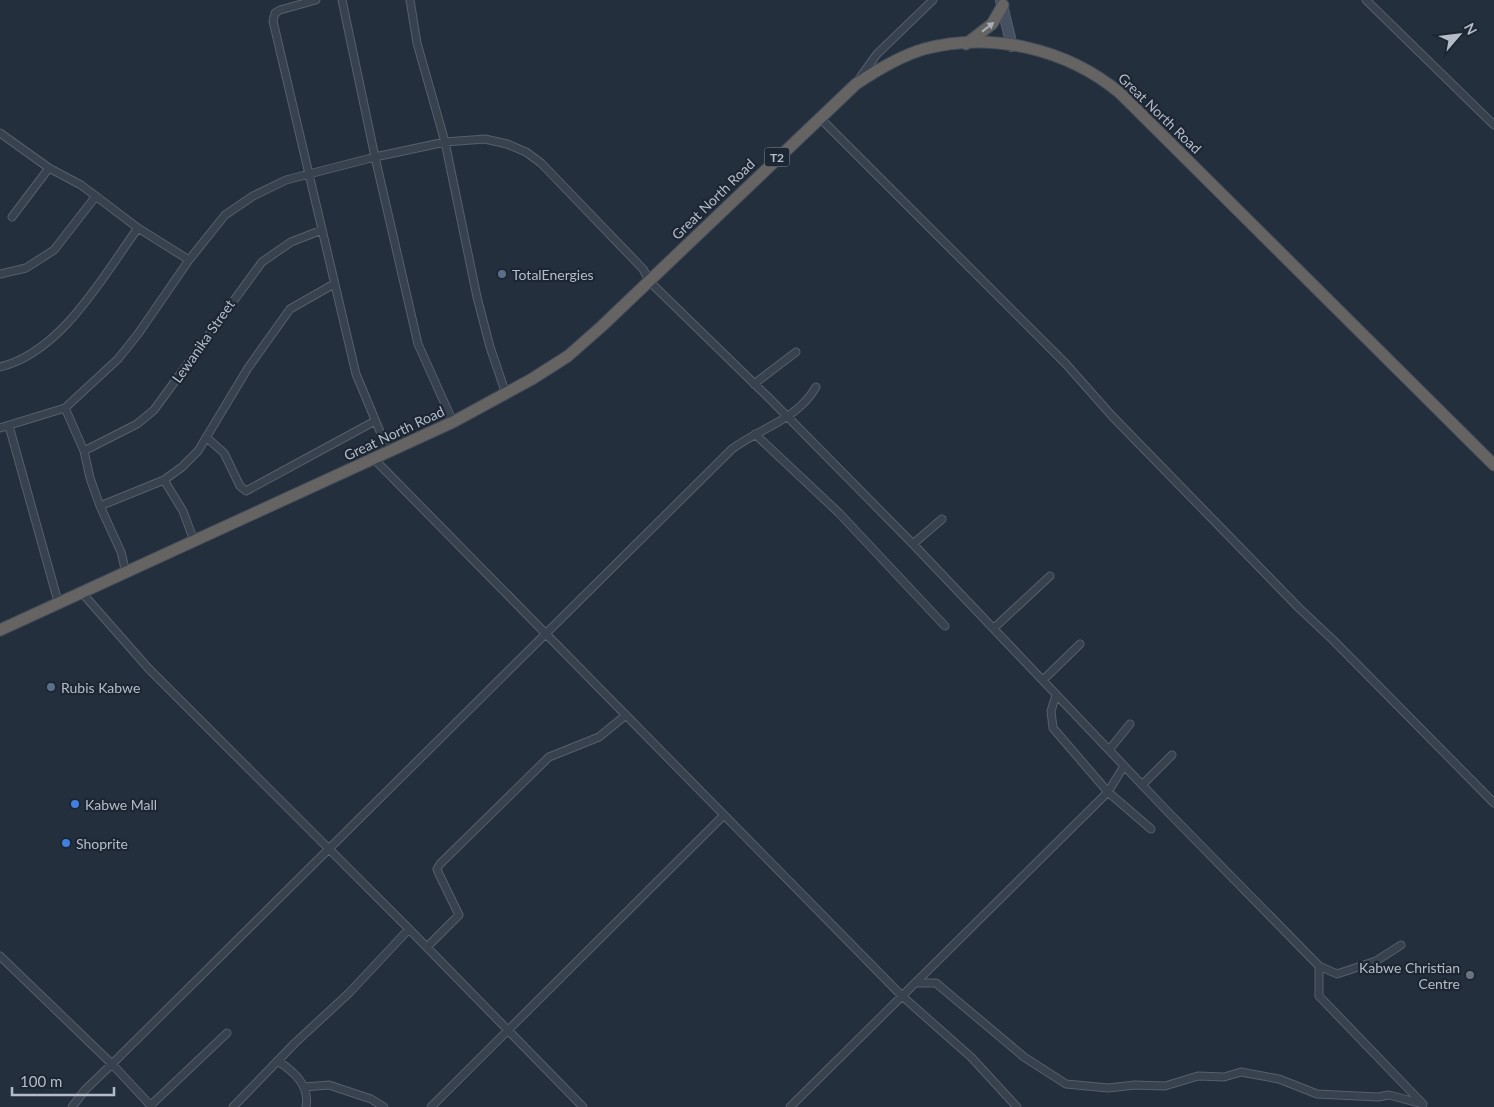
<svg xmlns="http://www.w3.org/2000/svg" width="1494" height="1107" font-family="Lato,sans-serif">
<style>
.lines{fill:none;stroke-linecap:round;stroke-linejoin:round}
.minor-casing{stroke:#565f6c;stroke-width:9}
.secondary-casing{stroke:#565f6c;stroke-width:12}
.trunk-casing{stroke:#434c59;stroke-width:13}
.minor{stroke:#38414e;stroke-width:7}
.secondary{stroke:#465061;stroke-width:10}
.trunk{stroke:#656462;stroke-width:11}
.oneway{fill:#a8afba}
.service-dot{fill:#5c6f8a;stroke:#1d2633;stroke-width:2}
.shop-dot{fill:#3f7fe0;stroke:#1d2633;stroke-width:2}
.worship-dot{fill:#6b7280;stroke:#1d2633;stroke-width:2}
.labels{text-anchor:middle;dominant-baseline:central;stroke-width:4.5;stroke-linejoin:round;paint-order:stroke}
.shield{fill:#1d2633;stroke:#878f9c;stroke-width:1}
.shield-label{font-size:12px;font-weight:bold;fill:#b4bcc9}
.street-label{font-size:14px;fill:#b4bcc9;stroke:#1d2633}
.poi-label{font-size:14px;fill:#b4bcc9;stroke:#1d2633;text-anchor:start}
</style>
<rect width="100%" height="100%" fill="#242f3e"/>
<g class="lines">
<defs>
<path id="minor" d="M316,0l-36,10 -5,3 -2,8 83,353 33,79
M342,0l33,157 43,187 35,78
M410,0l7,43 28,99 32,155 13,50 16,47
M1366,0l128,125
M859,79l18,-25 56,-54
M819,117l247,247 46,52 187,192 34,32 161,163
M0,133l49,35
M12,217l37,-49 32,17 57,43 51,32
M0,274l26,-6 28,-18 42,-54
M0,367c62,-15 103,-91 138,-139
M754,384l42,-32
M65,408l19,43 6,27 10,28 64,-26 18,-13 16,-16 50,-83 42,-59 44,-25
M9,426l50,179
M0,428l65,-20 53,-49 20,-25 51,-74 36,-45 28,-19 33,-16 89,-23 70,-15 40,-3 22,5 19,8 15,11 102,106 7,13 119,116 144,146 254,267 152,155 18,8 39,-13 25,-16
M755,434l84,79 106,113
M206,437l18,16 16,33 6,5 129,-70
M84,451l53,-27 17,-14 108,-148 29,-20 31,-12
M374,459l528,537 69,61 46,50
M164,480l19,31 11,30
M100,506l21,46 5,21
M913,544l29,-25
M83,594l66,75 260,260 -60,64 -54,50 -62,64
M994,628l56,-52
M1043,680l37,-36
M1056,695l-5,16 2,17 55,64 43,37
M1109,750l21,-26
M1142,785l30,-30
M409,929l174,178
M427,947l32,-32 -20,-41 -2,-5 3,-5 109,-107 50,-20 27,-22
M0,956l112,108 620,-615c28,-21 65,-29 84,-62
M1319,966v30l103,107
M915,983h21l88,74 42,27 42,4 27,-3 30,1 33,-10 26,1 17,-5 38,7 38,15 61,3 11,-2 34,9
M278,1061c16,11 32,24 28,46
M304,1087l25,-2 42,14 13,8
M151,1105l76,-72
M72,1107l13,-17 27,-26 40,43
M431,1107l293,-292
M790,1107l318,-315 16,-26"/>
<path id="secondary" d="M1001,1l11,45"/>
<path id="trunk" d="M966,44l26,-20 11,-19
M0,630l453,-208 79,-43 36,-23 34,-30 254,-242c21,-14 44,-28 68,-35 68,-18 143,0 196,44l374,372"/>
</defs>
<!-- minor casing -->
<use href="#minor" class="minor-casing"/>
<!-- secondary casing -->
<use href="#secondary" class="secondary-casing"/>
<!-- trunk casing -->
<use href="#trunk" class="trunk-casing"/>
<!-- minor -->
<use href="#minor" class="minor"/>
<!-- secondary -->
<use href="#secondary" class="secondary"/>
<!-- trunk -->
<use href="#trunk" class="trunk"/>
</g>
<!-- one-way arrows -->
<defs><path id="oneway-solid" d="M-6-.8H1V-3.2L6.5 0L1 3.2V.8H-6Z" transform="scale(1.25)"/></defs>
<use class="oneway" href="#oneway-solid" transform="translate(988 27) rotate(-38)"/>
<!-- markers -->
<g class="service-dot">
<circle cx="502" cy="274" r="5"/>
<circle cx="51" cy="687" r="5"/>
</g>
<g class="shop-dot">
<circle cx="75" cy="804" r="5"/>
<circle cx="66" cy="843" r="5"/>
</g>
<circle class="worship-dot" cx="1470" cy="975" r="5"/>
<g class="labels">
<!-- shield labels -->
<rect class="shield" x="764.5" y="147.5" width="25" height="19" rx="4"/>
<g class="shield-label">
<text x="777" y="157">T2</text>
</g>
<!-- street labels -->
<g class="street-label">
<text transform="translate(1160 113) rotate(44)">Great North Road</text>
<text transform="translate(713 199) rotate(-44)">Great North Road</text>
<text transform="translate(203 341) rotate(-55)">Lewanika Street</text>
<text transform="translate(394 433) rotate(-25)">Great North Road</text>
</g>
<!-- poi labels -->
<g class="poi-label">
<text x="512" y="274">TotalEnergies</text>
<text x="61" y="687">Rubis Kabwe</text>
<text x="85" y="804">Kabwe Mall</text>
<text x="76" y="843">Shoprite</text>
<text x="1460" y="967" text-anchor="end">Kabwe Christian<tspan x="1460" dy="16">Centre</tspan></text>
</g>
</g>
<!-- north arrow -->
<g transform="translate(1459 35) rotate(62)" stroke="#1d2633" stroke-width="4" paint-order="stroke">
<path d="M0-4L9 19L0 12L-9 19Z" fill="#b4bcc9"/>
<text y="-8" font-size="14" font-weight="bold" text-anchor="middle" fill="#b4bcc9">N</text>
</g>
<!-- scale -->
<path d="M12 1087v8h102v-8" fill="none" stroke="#b4bcc9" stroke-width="2.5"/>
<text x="20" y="1087" font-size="15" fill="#b4bcc9" stroke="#1d2633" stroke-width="4" paint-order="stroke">100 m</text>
</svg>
